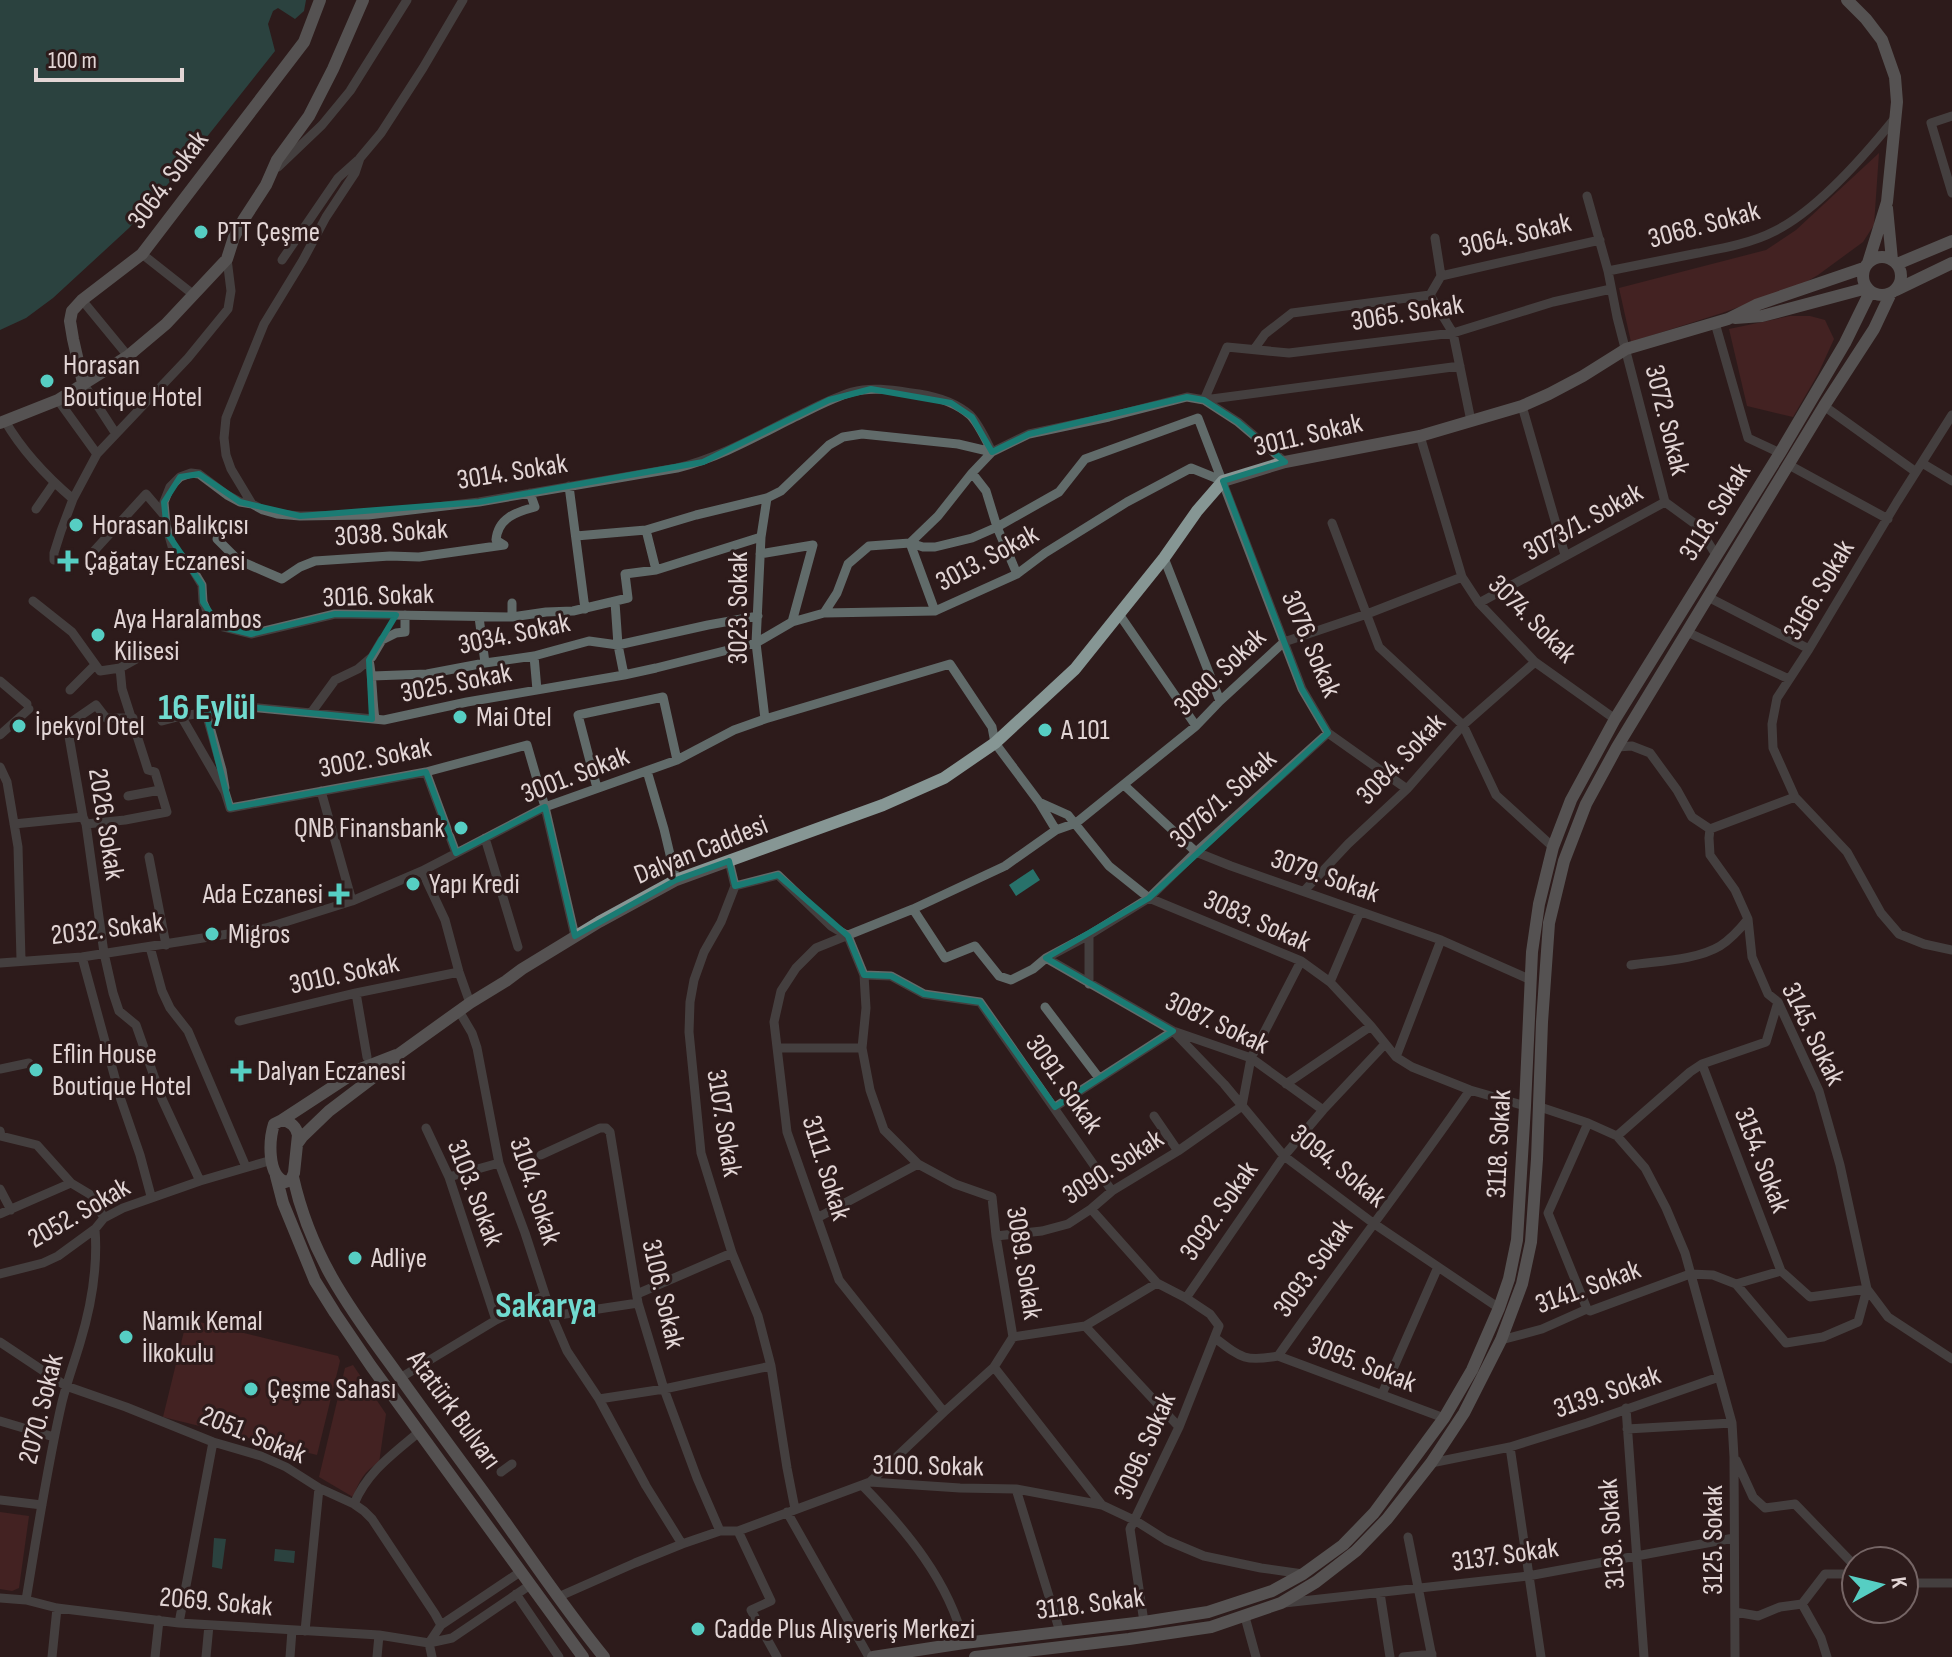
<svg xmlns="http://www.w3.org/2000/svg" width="1952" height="1657" font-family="'Sofia Sans Condensed',sans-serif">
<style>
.green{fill:#5d2a2a}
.water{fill:#28716a}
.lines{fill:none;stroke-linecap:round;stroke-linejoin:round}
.street{stroke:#616b6a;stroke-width:9}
.secondary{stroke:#869694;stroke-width:12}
.marked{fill:none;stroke:#1a7b73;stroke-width:6;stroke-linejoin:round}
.poi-dot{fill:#56cec3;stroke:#2d1b1b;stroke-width:3}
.labels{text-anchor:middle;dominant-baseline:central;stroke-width:6;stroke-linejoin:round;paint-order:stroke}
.street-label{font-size:28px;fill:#e2d5d5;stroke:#2d1b1b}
.poi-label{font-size:28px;fill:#e2d5d5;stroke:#2d1b1b;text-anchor:start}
.district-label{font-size:36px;font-weight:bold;fill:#70dacf;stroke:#2d1b1b}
</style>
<rect width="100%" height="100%" fill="#2d1b1b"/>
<!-- green -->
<path class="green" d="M1879,153l-5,72 -11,17 -45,33 -17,10 -79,28 -91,29 -12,-54 147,-38 30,-20z
M1790,316h20l15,4 9,19 -16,35 -25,43 -46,-11 -18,-77z
M187,1319l151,37 2,5 -23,94 -154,-38z
M353,1365l33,49 -7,49c-15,7 -20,19 -26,34l-34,-20 26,-109z
M0,1512l29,4 -10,72 -7,3 -12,-2z"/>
<!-- water -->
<path class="water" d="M0,0h306l-2,11 -9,8 -17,-11 -5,3 -5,13 7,27 -92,116 -54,61 -76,70 -27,20 -26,12z
M1033,869l7,11 -24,16 -7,-11z
M214,1538l12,1 -4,30 -10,-2z
M275,1549l20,2 -1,12 -20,-2z"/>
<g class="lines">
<!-- street -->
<path class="street" d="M463,0l-40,68 -42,65 -21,25 -5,15 -29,44 -23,43 -39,64 -38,94 -2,20 2,17 5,14 21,35 11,6 14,4 23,2 68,-1 111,-13 198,-34c42,-10 80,-32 118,-51 19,-9 37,-19 57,-25 22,-6 45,-1 67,2 19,3 36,8 51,21 9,9 16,25 22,37
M1952,116l-21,7 21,70
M278,167l44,-42 28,-34 57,-91
M1587,196l21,75
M1435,238l6,38 -11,19 23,38 18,88
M142,254l52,41
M282,260l56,-82 20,-18
M1441,276l159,-36
M82,300l46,56
M1715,323l33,115 32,15
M1255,348l10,-14 27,-21 138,-18
M83,383l33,51
M58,400l39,54
M1204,400l23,-53 62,6 164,-20 100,-31 58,-13
M1204,400l256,-34
M1522,406l43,149
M1824,406l92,66
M1952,415l-55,87 -88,147 -32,49 -5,26 1,24 22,49 52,55 34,61 18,21 25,10 28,6
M5,421c18,31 41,55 68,78
M1420,436l42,141 17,26 56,59 80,57
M1922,463l30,18
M1789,465l99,54
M972,473l14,18 11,36 20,47
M569,486l16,123
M1665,502l-48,-185 -9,-46c30,-6 60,-12 90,-18 26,-5 54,-10 77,-22 42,-21 91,-77 120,-113
M1665,502l33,24 18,29
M252,504l-12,-2 -13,-7 -28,-21 -8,-1 -11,4 -10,10 -6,15 2,23 6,21 21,24 9,15 1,17 5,12 11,12 32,8 84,-20 177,3 34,-5 27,-1 55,-13 -3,-24 31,-4 105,-33
M36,509l18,-26
M1332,523l47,124 84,78 33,70 57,52
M646,530l10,40
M576,536l70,-6 50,-15 71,-17 14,-7 48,-46 14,-8 19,-3 96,10 34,8
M217,539l21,21 44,19 18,-12 15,-6 75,-5 29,1 85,-12 -8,-5c2,-22 20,-28 39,-33l-5,-14
M910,543l13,4h12l37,-9 25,-11 62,-35 26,-33 113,-41 104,271 26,44 79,56
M910,543l25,68
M94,551l52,-57 18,21
M760,554l53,-9 -21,77
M1164,558l56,143
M54,560v-7l7,-22 12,-32 24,-45 91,-96 40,-49 3,-18 -4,-32
M1708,597l101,52
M33,601l39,31 28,39 20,-3 18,-10
M615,602l3,43 6,30
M1479,603l186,-101
M824,613l13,-20 11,-29 21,-18 41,-3 28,-27 34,-43 20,-21 37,-18 80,-17 78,-20 17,3 34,22 47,40
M1119,614l77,112
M479,617l6,46
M512,617v-14
M1687,632l102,47
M534,656l3,34
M369,660c4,19 3,39 6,59
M372,676l55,-2 58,-11 49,-7 55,-15 29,4 90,-20 50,-9
M0,681l27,23
M70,690l25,-25
M206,713l16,57 3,18
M311,713l24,-33 23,-11 14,-12 10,-17 14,-7 9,-1v-17
M181,716l44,76 5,16 196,-36 101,-27 18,62 30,129
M133,718h-27l-10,-13 -29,20 16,92 3,7 18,129 9,40 6,18 17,14 26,74 38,82
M765,719l-9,-76 5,-106 6,-39
M162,721l19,-5 67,-9 136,13 83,-18 157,-27 32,-7 100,-25 36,-21 32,-9 111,-2 82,-37 28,-21 82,-51 64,-34 32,13
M0,735l29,-26
M1617,747l15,-1 18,7 27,37 15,27 18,12
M0,767l7,15 11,65 3,113
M647,771l17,58 12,51
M426,772l30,81
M1124,785l72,67 35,14 210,74 90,40
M597,788l-19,-73 85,-18 14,63
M321,791l31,110
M128,796l32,-6
M14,824l69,-7
M86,824l39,-4 42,-8 -12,-40 -7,-2 -26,-81 -2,-21
M1710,829l-1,9 1,17 25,35 13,29 4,38 16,37 10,8 41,89 21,74 27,124 21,28 64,42
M1710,829l85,-32
M1056,830l20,-7 120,-97 24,-25 64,-59 83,-28 95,-37
M485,838l33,109
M149,857l17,88
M729,861l6,25
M422,871l23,49 14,52 11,31
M735,886l43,-11 53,51 17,10 16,39 2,33 -4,40 8,42 14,40 34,34 37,20 37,13 4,39 17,101 -19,30 -50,45 -74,70
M735,886l-14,36 -17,30 -10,28 -4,22 -1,30 12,121 31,100 26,63 13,50 16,102 8,41
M1304,891l44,-47 59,-55 56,-64 72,-63
M913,909l32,49 30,-12 24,30 12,4 22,-11 13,-11 43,-23v49
M1089,935l60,-37 47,-46 132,-119
M150,947l12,44 8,17 18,23 58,136
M82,957l39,143 19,55 11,41
M1046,958l127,73 78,27 72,52
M0,963l82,-6 184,-29 86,-27 70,-30 123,-64 132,-47 57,-30 31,-11 185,-55 42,63 3,16 44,59 29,13 41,51 40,32 152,63 29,21 41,44 25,31 16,10 58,23 55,16
M1631,965c27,-4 66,-5 89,-19 11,-7 20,-17 28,-27
M864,975l27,1 33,18 56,8 132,189
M1330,982l30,-70
M356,993l11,64
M1045,1007l54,71
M459,1011l13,22 5,15 22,115 26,70 27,83 15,35 32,48 47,87 36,58
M239,1021l117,-28 103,-21
M1173,1031l51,53 60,72 89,67 126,85
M777,1048h85
M1396,1057l45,-117
M1702,1064l79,207 29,26 57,-8 -9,33 -35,15 -37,6 -50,-59
M0,1069l29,-6
M1286,1084l85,-58
M1242,1106l9,-48 50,-97
M1055,1107l118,-76
M1540,1107l48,16 29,13 28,32 21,40 19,45 47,170 2,34 1,200
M1154,1116l24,35
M426,1128l23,49 47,143
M0,1131l1,5 36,9 34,38 20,12 13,23
M1617,1136l73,-64 12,-8 64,-22 12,-40
M541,1155l59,-27h6l4,4 28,171 26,86 33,89 23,53
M449,1177l50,-14
M0,1189l11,21
M1091,1209l66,74 29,15 24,16 9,12 -40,101 -49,102 14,93
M0,1214l71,-31
M817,1218l101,-54
M996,1236l46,-5 26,-7 23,-15 21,-18 66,-40 64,-45
M0,1274l43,-11 15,-7 37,-27 9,-11 19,-10 77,-27 72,-21
M637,1294l95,-41
M1186,1298l98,-142 39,-46 62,-66
M1587,1309l-39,-96 40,-90
M552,1316l86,-13
M1085,1326l94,101
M1013,1337l72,-11 72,-43
M1215,1338c26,20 30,24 63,18l166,62
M1501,1340l41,-11 45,-20 3,2 100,-37 23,1 23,9 45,-13
M0,1342l66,44 60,21 87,35 48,14 25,11 33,21 35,16 10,7 8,8 63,95 6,11
M1278,1356c63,-90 130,-176 192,-266
M994,1367l108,138
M400,1378l96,-58 49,-25
M1382,1394l56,-127
M599,1399l65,-10 107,-23
M1626,1408l18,249
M944,1412l-105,-132 -52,-148 -13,-110 7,-31 15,-23 20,-20 97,-39 92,-43 51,-36 -17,-28
M0,1421l54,16
M1627,1429l105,-6
M1510,1447l31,210
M1736,1460l17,37 12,11 30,-4 61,63
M1431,1463l79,-16 77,-24 132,-46
M501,1472l11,-8
M863,1486c43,44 86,95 101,157
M1016,1489l44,143
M0,1500l42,5
M354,1504c13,-32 39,-50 65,-72
M787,1512l82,145
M738,1531l33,70 -20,9 26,47
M1408,1537l24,120
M1904,1583h48
M1380,1593l10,64
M516,1594l43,63
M558,1597l77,-34 47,-19 38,-13h18l132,-49 90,6 56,1 86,16 34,16 30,19 38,16 57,12 42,6
M0,1598l26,2 31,8 122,15 200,12 50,8 23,-5 78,-53
M26,1600c11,-66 21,-133 36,-198 5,-20 12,-39 18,-59 11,-36 18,-75 15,-114
M1284,1603l244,-27 206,-38
M1735,1612l23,4 22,-9 22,-3
M1245,1617l11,40
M179,1623l34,-181
M305,1631l14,-143
M429,1643l12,-18 79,-53
M429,1643l3,14
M52,1657l5,-49
M155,1657l4,-37
M206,1657l3,-32
M290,1657l2,-27
M377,1657l2,-22
M1403,1657l29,-3
M1827,1657l-6,-19 -19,-34 23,-30h31"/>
<!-- secondary -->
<path class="secondary" d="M1847,0l19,19 16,21 13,37 2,25 -10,100 -19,61
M1887,208l5,52
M1863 276a19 19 0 1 1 38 0a19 19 0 1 1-38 0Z
M1897,264l55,-23
M1896,290l56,-27
M1735,318l27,-2 105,-28
M83,383l-10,-44 -3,-18 2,-10 10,-11 60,-46 162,-212 16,-42
M0,423l58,-23 70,-44 38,-32 61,-65 7,-22 10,-18 22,-34 11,-25 32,-44 24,-47 30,-69
M282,1120c9,2 14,6 16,15l-4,38 -3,7 -6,2c-18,-7 -16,-42 -11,-58z
M282,1120l78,-51 36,-14
M297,1144l5,-7 27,-26 58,-44 12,-13 71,-51 36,-22 16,-12 77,-47 77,-42 207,-75 61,-27 51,-35 80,-74 89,-111 33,-47 26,-30 62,-19 135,-26 102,-30 27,-12 34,-18 43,-27 102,-30 28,-14 108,-37
M276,1176l7,27 32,78 20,32 36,53 212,291
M293,1177c17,76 53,127 98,188 27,38 55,76 83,114 44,59 83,121 130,178
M873,1657l91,-14 180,-21 64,-10 64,-21 31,-17 40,-29 31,-32 70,-95 28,-48 27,-62 10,-29 8,-39 8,-134 7,-154 7,-48 14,-57 18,-47 44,-81 165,-266 65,-110 25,-51
M975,1657l154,-18 82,-12 70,-24 35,-21 40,-31 31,-32 44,-56 33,-50 37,-73 21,-56 9,-42 6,-83 5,-137 7,-99 15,-62 22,-57 31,-57 207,-341 50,-77 17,-36"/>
</g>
<!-- marked area -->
<path d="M0 0H1952V1657H0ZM871,389l80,14 21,14 20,35 37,-18 158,-37 17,3 34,22 47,40 -62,19 79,208 26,44 -179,165 -103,60 127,73 -118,76 -75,-105 -56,-8 -33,-18 -27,-1 -16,-39 -70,-61 -43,11 -6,-25 -53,19 -101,56 -30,-129 -89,46 -30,-81 -196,36 -24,-95 42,-6 124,12 -3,-59 27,-45 -61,-1 -84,20 -32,-8 -16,-24 -1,-17 -35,-52 -3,-31 16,-25 19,-3 41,28 60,14 179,-14 224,-40 126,-62z" fill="#2d1b1b" fill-opacity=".55" fill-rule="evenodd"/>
<path class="marked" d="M871,389l80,14 21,14 20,35 37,-18 158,-37 17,3 34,22 47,40 -62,19 79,208 26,44 -179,165 -103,60 127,73 -118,76 -75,-105 -56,-8 -33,-18 -27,-1 -16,-39 -70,-61 -43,11 -6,-25 -53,19 -101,56 -30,-129 -89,46 -30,-81 -196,36 -24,-95 42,-6 124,12 -3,-59 27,-45 -61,-1 -84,20 -32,-8 -16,-24 -1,-17 -35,-52 -3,-31 16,-25 19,-3 41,28 60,14 179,-14 224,-40 126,-62z"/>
<!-- markers -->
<g class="poi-dot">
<circle cx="201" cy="232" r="8"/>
<circle cx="47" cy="381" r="8"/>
<circle cx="76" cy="525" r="8"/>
<path d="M64 549h8v8h8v8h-8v8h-8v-8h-8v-8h8z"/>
<circle cx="98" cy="635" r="8"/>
<circle cx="460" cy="717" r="8"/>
<circle cx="19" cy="726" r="8"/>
<circle cx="1045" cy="730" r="8"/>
<circle cx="461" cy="828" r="8"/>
<circle cx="413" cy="884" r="8"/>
<path d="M335 882h8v8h8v8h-8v8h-8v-8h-8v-8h8z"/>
<circle cx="212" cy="934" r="8"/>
<circle cx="36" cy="1070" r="8"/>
<path d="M237 1059h8v8h8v8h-8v8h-8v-8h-8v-8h8z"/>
<circle cx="355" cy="1258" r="8"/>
<circle cx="126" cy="1337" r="8"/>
<circle cx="251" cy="1389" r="8"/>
<circle cx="698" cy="1629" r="8"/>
</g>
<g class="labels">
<!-- street labels -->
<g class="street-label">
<text transform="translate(168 180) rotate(-53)">3064. Sokak</text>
<text transform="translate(1704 225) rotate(-15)">3068. Sokak</text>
<text transform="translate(1515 235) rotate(-13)">3064. Sokak</text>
<text transform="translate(1407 313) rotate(-9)">3065. Sokak</text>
<text transform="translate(1667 420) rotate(76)">3072. Sokak</text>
<text transform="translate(1308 435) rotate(-13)">3011. Sokak</text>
<text transform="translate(512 472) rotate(-9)">3014. Sokak</text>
<text transform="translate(1715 512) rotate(-58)">3118. Sokak</text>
<text transform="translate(1583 522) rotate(-29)">3073/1. Sokak</text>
<text transform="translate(391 533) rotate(-4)">3038. Sokak</text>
<text transform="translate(987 558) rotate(-28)">3013. Sokak</text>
<text transform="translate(1819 590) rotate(-59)">3166. Sokak</text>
<text transform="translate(378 596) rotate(-2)">3016. Sokak</text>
<text transform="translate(738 608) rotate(-90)">3023. Sokak</text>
<text transform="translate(1532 619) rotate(45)">3074. Sokak</text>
<text transform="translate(514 634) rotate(-12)">3034. Sokak</text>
<text transform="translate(1311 644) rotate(67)">3076. Sokak</text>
<text transform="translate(1220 672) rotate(-43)">3080. Sokak</text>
<text transform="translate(456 683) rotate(-11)">3025. Sokak</text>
<text transform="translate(375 758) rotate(-11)">3002. Sokak</text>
<text transform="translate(1401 759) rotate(-46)">3084. Sokak</text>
<text transform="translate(575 775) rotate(-21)">3001. Sokak</text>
<text transform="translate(1223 799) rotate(-42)">3076/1. Sokak</text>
<text transform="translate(106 824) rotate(81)">2026. Sokak</text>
<text transform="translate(701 850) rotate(-22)">Dalyan Caddesi</text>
<text transform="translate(1325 876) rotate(19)">3079. Sokak</text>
<text transform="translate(1257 921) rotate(24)">3083. Sokak</text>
<text transform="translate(107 929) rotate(-7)">2032. Sokak</text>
<text transform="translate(344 974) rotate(-12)">3010. Sokak</text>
<text transform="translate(1217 1023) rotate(25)">3087. Sokak</text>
<text transform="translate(1813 1034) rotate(64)">3145. Sokak</text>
<text transform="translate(1064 1084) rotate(55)">3091. Sokak</text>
<text transform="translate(724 1123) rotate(81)">3107. Sokak</text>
<text transform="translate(1499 1144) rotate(-87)">3118. Sokak</text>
<text transform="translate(1762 1160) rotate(69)">3154. Sokak</text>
<text transform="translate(1338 1166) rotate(39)">3094. Sokak</text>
<text transform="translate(1113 1167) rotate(-33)">3090. Sokak</text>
<text transform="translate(826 1168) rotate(73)">3111. Sokak</text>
<text transform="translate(535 1191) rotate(72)">3104. Sokak</text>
<text transform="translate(475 1193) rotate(69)">3103. Sokak</text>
<text transform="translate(1219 1211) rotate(-55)">3092. Sokak</text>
<text transform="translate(79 1213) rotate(-30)">2052. Sokak</text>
<text transform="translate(1024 1263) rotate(81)">3089. Sokak</text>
<text transform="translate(1313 1268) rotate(-54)">3093. Sokak</text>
<text transform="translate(1588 1287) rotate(-20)">3141. Sokak</text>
<text transform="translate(663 1294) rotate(77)">3106. Sokak</text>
<text transform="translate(1362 1364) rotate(21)">3095. Sokak</text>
<text transform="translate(1607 1392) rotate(-19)">3139. Sokak</text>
<text transform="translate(41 1409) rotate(-76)">2070. Sokak</text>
<text transform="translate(454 1410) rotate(54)">Atatürk Bulvarı</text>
<text transform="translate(253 1435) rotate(22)">2051. Sokak</text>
<text transform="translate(1145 1446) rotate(-66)">3096. Sokak</text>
<text transform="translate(928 1466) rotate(1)">3100. Sokak</text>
<text transform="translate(1612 1534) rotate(-94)">3138. Sokak</text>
<text transform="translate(1713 1540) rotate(-90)">3125. Sokak</text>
<text transform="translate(1505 1555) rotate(-8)">3137. Sokak</text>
<text transform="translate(216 1602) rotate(5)">2069. Sokak</text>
<text transform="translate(1090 1604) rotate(-7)">3118. Sokak</text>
</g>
<!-- poi labels -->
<g class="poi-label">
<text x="217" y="232">PTT Çeşme</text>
<text x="63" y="365">Horasan<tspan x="63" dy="32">Boutique Hotel</tspan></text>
<text x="92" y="525">Horasan Balıkçısı</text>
<text x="84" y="561">Çağatay Eczanesi</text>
<text x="114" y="619">Aya Haralambos<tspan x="114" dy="32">Kilisesi</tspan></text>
<text x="476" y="717">Mai Otel</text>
<text x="35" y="726">İpekyol Otel</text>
<text x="1061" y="730">A 101</text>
<text x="445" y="828" text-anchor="end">QNB Finansbank</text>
<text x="429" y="884">Yapı Kredi</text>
<text x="323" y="894" text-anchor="end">Ada Eczanesi</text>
<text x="228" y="934">Migros</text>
<text x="52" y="1054">Eflin House<tspan x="52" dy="32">Boutique Hotel</tspan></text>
<text x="257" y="1071">Dalyan Eczanesi</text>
<text x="371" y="1258">Adliye</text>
<text x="142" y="1321">Namık Kemal<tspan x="142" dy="32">İlkokulu</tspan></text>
<text x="267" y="1389">Çeşme Sahası</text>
<text x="714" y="1629">Cadde Plus Alışveriş Merkezi</text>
</g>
<!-- district labels -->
<g class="district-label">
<text x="207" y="708">16 Eylül</text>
<text x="546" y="1306">Sakarya</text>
</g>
</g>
<!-- north arrow -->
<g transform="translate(1880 1585) rotate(82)"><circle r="38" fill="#2d1b1b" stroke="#756565" stroke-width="2"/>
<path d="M0-6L14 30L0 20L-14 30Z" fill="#56cec3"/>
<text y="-12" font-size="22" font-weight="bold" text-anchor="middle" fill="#e2d5d5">K</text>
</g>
<!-- scale -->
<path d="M36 68v12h146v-12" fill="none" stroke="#e2d5d5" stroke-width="4"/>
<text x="48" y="68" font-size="24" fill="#e2d5d5" stroke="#2d1b1b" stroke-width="6" paint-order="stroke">100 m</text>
</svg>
